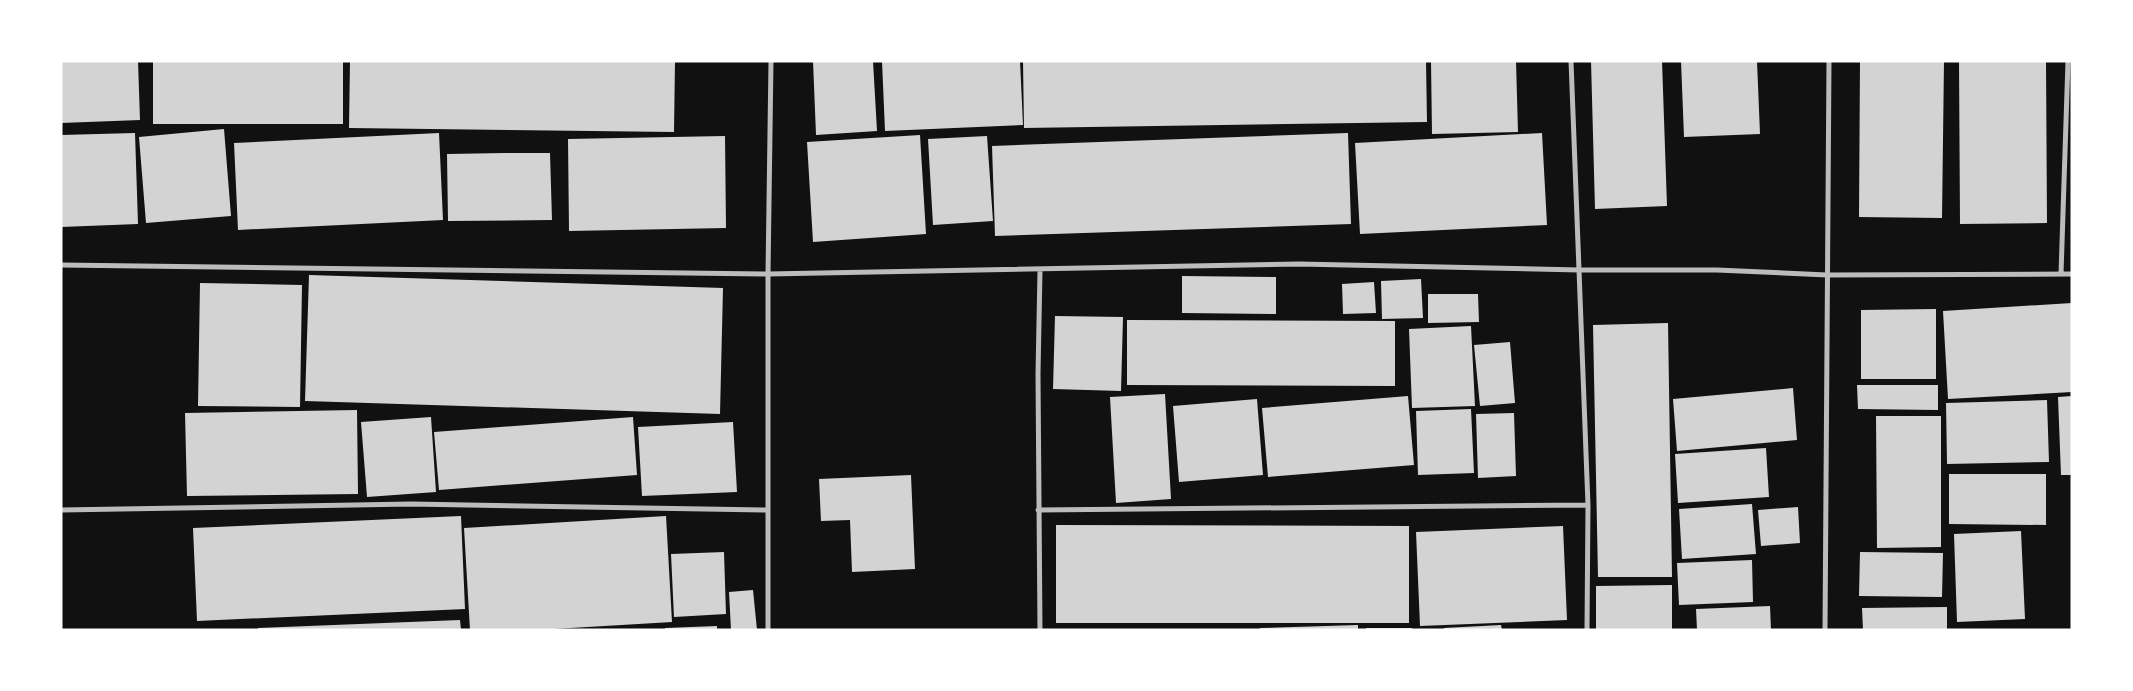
<svg xmlns="http://www.w3.org/2000/svg" width="2133" height="691" font-family="'Fira Sans Condensed',sans-serif">
<style>
.building{fill:#d3d3d3}
.lines{fill:none;stroke-linecap:round;stroke-linejoin:round}
.minor{stroke:#bcbcbc;stroke-width:5}
</style>
<rect width="100%" height="100%" fill="#111"/>
<!-- building -->
<path class="building" d="M61,61h77l2,59 -79,3z
M153,61h190v63h-190z
M350,61h325l-1,71 -325,-4z
M813,61h60l4,70 -61,4z
M882,61h138l3,64 -138,6z
M1023,61h403l1,61 -403,6z
M1431,61h85l2,71 -86,2z
M1591,61h71l5,145 -72,3z
M1681,61h76l3,73 -76,3z
M1860,61h84l-2,157 -83,-1z
M1959,61h87l1,162 -87,1z
M224,129l7,87 -85,7 -7,-86z
M135,133l3,91 -77,3v-92z
M439,133l4,87 -205,10 -4,-87z
M1348,133l3,91 -356,12 -3,-90z
M1542,133l5,92 -187,9 -5,-91z
M920,135l6,99 -113,8 -6,-100z
M725,136l1,92 -157,3 -1,-92z
M987,136l6,85 -60,4 -5,-86z
M504,153h46l2,67 -104,1 -1,-67z
M309,275l414,13 -3,126 -415,-13z
M1182,276l94,1v37l-94,-1z
M1421,279l2,39 -41,1 -1,-38z
M1374,282l2,31 -33,1 -1,-30z
M200,283l102,2 -2,122 -102,-1z
M1428,294h50l1,28 -51,1z
M2072,303v89l-124,7 -5,-88z
M1936,309v70h-75v-69z
M1055,316l68,1 -2,74 -68,-2z
M1127,320l268,1v65l-268,-1z
M1668,323l4,254h-74l-5,-252z
M1471,326l4,80 -63,2 -3,-79z
M1510,342l5,61 -35,3 -6,-61z
M1857,385h81v25l-80,-1z
M1793,388l4,52 -120,11 -4,-52z
M1165,394l6,105 -55,4 -6,-106z
M1408,396l6,69 -146,12 -6,-69z
M2072,396v79h-11l-3,-78z
M1257,399l6,76 -84,7 -6,-76z
M2047,400l2,62 -102,2 -1,-61z
M1471,409l3,64 -56,2 -2,-64z
M357,410l1,84 -171,2 -2,-83z
M1514,413l2,63 -38,2 -2,-64z
M1876,416h65v131l-64,1z
M431,417l5,75 -69,5 -6,-75z
M633,417l4,58 -198,15 -5,-58z
M733,422l4,70 -95,4 -4,-69z
M1766,448l3,49 -91,6 -3,-49z
M1949,474h97v51l-97,-1z
M911,475l4,94 -63,3 -2,-52 -29,1 -2,-42z
M1752,504l4,50 -74,5 -3,-50z
M1798,507l2,36 -39,3 -3,-36z
M461,516l4,93 -268,12 -4,-93z
M666,516l6,106 -135,8h-67l-6,-102z
M1056,525l353,1v97h-353z
M1563,526l4,94 -147,6 -4,-94z
M2021,531l4,88 -68,3 -3,-88z
M724,552l2,62 -52,3 -3,-63z
M1860,552l83,1 -1,44 -83,-1z
M1752,560l1,42 -74,3 -2,-42z
M1672,585v45h-76v-44z
M753,590l4,40h-26l-2,-38z
M1770,606l1,24h-74l-1,-21z
M1947,607v23h-84l-1,-22z
M460,620l1,10h-203v-2z
M1358,625v5h-98v-2z
M1501,625l1,5h-58v-2z
M717,626v4h-52v-2z
M1366,628h46v2h-46z"/>
<g class="lines">
<!-- minor -->
<path class="minor" d="M1571,61l17,444 -1,125
M61,265l707,9 531,-10 281,6h137l110,5 245,-1
M1040,270l-2,104 2,256
M2061,274l7,-213
M61,510l350,-6 356,6
M1038,510l550,-5
M768,630v-356l3,-213
M1825,630l4,-569"/>
</g>
<!-- border -->
<rect width="2133" height="691" fill="none" stroke="#ffffff" stroke-width="125"/>
</svg>
